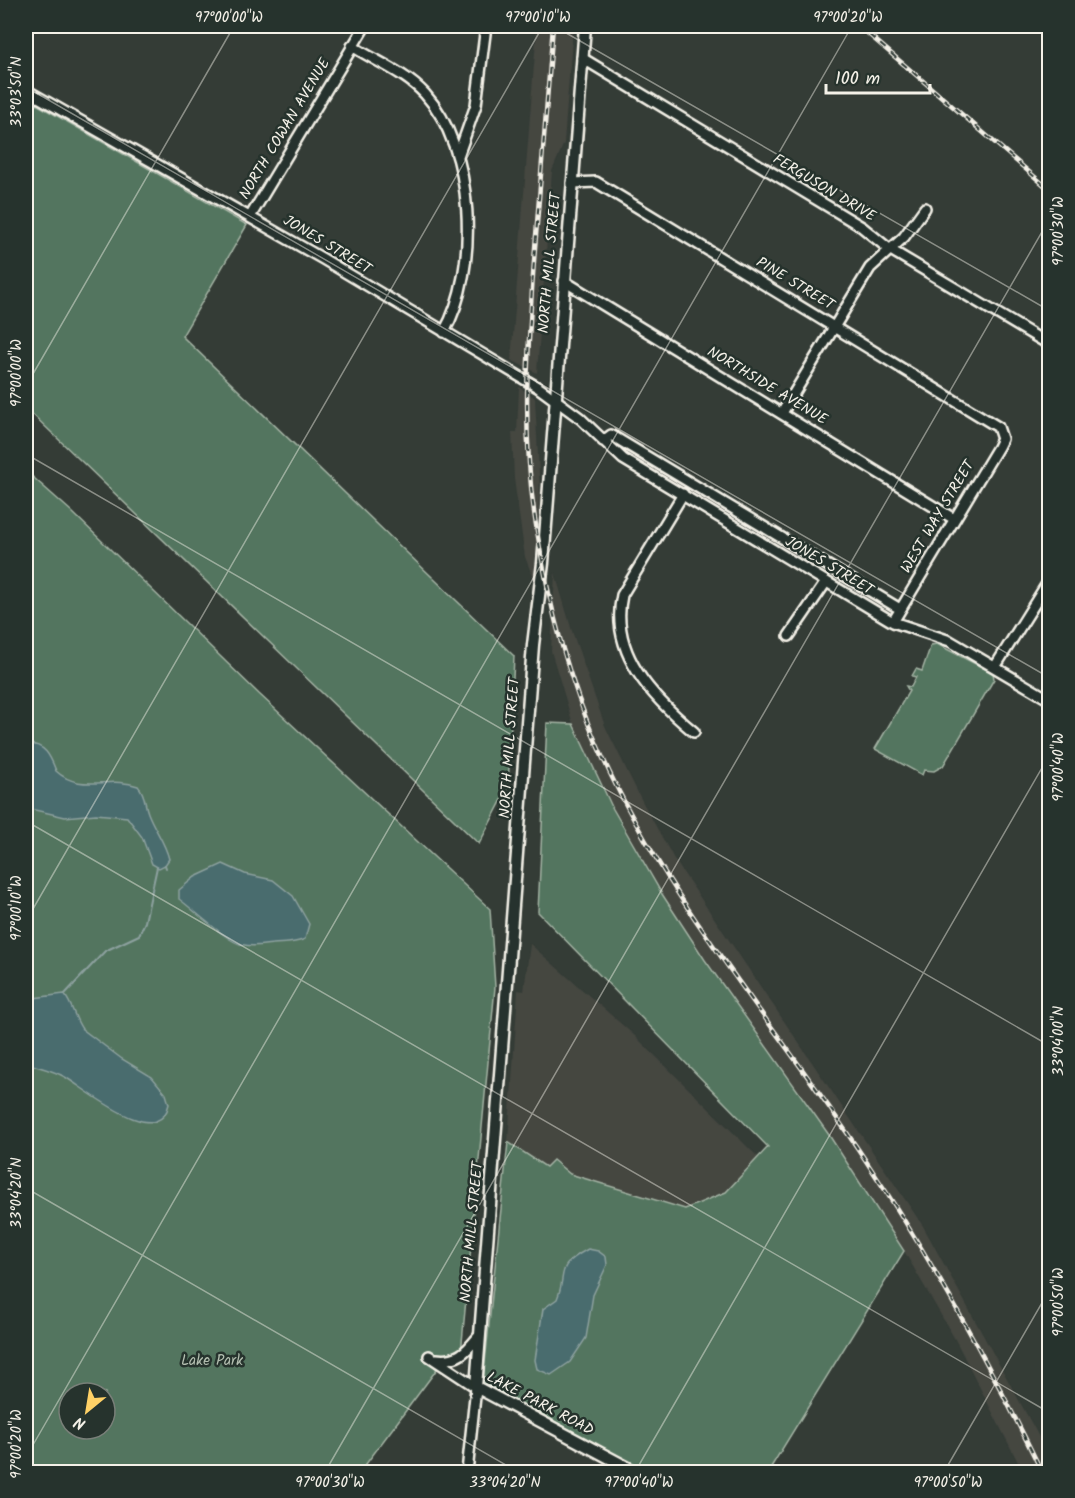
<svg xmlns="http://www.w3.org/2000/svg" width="1075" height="1498" font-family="Kalam,sans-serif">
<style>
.built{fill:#444640}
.green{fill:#53755f;stroke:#a4b3a4;stroke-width:1.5;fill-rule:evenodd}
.water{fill:#496c6e;stroke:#8da19f;stroke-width:1.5}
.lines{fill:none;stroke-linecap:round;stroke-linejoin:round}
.stream{stroke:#8da19f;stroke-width:2}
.minor-casing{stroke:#f4f1e8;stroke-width:14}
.major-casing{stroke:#f4f1e8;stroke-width:15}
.minor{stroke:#26332d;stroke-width:9}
.major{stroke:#26332d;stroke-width:10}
.rail-casing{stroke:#f4f1e8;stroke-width:4.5}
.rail{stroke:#26332d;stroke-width:2;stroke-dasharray:7;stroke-linecap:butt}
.ticks{fill:none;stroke:#f4f1e8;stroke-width:1.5;stroke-opacity:0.45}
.labels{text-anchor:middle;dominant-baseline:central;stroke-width:5;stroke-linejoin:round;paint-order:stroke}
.street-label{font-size:15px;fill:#f4f1e8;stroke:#26332d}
.park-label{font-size:15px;fill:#b4bfb1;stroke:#26332d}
.neatline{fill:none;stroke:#f4f1e8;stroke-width:2}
.ticks-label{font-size:15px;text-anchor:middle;fill:#f4f1e8}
</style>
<rect width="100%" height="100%" fill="#343c36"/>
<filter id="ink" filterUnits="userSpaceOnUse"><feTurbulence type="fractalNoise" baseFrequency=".0167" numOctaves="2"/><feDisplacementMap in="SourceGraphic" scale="12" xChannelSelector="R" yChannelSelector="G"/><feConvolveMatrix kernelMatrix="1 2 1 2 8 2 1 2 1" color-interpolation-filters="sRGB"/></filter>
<g filter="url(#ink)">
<!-- built -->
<path class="built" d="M537,26h36l-9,117 -12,28 -15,202 -26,-13z
M519,387l16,11 5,94 -6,88 -9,-23 -11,-78 -2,-47h5z
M555,573l17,58 33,95 37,75 32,58 249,367 115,209 11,23v14h-26l-67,-131 -52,-90 -75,-116 -124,-175 -43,-66 -49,-85 -40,-85 -22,-73z
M530,944l105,92 123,121 -32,35 -40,17 -116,-35 -17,-14 -7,7 -38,-25 10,-152 6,1z"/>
<!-- green -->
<path class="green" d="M26,98l221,127 -65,111 332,320 -6,132 -29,56 -453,-436z
M26,471l45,40 188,183 231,215 5,78 -34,366 -6,3 -23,-4 -5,8 10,9 -77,103h-334zM69,1393h36v36h-36z
M937,644l56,29 1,6 -51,87 -9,5 -10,-1 -2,5 -47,-26 34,-58 -3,-5 5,1 5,-10 -4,-1 4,-7 6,2 9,-26z
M547,723l26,1 40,85 49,85 43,66 124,175 75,116 -136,221h-122l-163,-90 25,-240 38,25 7,-7 17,14 115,35 41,-17 42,-45 -230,-235z"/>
<!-- water -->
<path class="water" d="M26,744c20,-1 25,14 30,27 25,23 53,4 82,15 8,9 6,17 10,27 6,16 17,29 21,46l-4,6 -6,3 -7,-4 -10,-27 -15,-20 -31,-3 -31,3 -39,-9z
M223,864l22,10 28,6 20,16 16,28 -4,15c-11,5 -21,4 -32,5 -9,1 -20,3 -29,1 -16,-2 -51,-36 -65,-46v-9l16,-13z
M64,994c9,11 10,24 18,35l40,30 30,18 14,17 3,10c-10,48 -83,-15 -104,-27 -12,-7 -27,-10 -39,-14v-64z
M588,1249l10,2 8,6 1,8 -14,30 -7,43 -16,24 -19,13 -14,-6 -2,-9 8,-51 14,-10c11,-27 -4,-31 31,-50z"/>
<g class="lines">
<!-- stream -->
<path class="stream" d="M165,865l1,3
M65,994l40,-43 34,-16 6,-13 12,-55"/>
<defs>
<path id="minor" d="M352,46c23,15 54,27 73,48 50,55 55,175 19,238
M582,58l280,169 27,22 161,96
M26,90l297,169 216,129 41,30 43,41 270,163 57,19 100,59
M458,156l18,-51 10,-79
M572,183l24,-1 402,245 4,12 -4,8 -105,175
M250,217l115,-191
M564,281l390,238
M782,413l88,-145 34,-31 21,-29
M603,441l8,-6 289,174
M683,494l-61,101c-13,58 31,103 72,137
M789,636l37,-54
M995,667l55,-88
M429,1356l47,31 -9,85
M436,1359c21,3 30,-7 42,-22"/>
<path id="major" d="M585,26l-42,537 -10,82 -57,742 160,85"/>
</defs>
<!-- minor casing -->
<use href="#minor" class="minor-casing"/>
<!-- major casing -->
<use href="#major" class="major-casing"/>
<!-- minor -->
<use href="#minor" class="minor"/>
<!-- major -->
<use href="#major" class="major"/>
<defs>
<path id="rail" d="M553,26c-6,74 -12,148 -18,222 -7,93 -14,185 1,277 12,76 31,152 62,222 66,152 178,277 268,414 66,99 124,204 176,311
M859,26l191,164"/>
</defs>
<!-- rail casing -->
<use href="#rail" class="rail-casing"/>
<!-- rail -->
<use href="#rail" class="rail"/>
</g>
</g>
<!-- ticks -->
<path class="ticks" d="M554,26l496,285M26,87l1024,591M26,386l208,-360M26,454l1024,592M26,821l1024,592M26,921l517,-895M26,1188l492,284M26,1457l826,-1431M325,1472l725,-1254M635,1472l415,-718M944,1472l106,-183"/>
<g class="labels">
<!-- street labels -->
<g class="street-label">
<text transform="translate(285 129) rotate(-59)">NORTH COWAN AVENUE</text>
<text transform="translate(824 188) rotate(31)">FERGUSON DRIVE</text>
<text transform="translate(327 245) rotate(31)">JONES STREET</text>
<text transform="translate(550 263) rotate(-85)">NORTH MILL STREET</text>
<text transform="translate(795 284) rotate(31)">PINE STREET</text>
<text transform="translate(767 386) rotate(31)">NORTHSIDE AVENUE</text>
<text transform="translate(938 517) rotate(-59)">WEST WAY STREET</text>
<text transform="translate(829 566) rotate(31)">JONES STREET</text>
<text transform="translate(510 748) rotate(-86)">NORTH MILL STREET</text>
<text transform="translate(472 1232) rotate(-85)">NORTH MILL STREET</text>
<text transform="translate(540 1404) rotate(28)">LAKE PARK ROAD</text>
</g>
<!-- park labels -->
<g class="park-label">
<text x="212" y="1361">Lake Park</text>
</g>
</g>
<!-- margin -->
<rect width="1075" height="1498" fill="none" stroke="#26332d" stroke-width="66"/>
<!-- north arrow -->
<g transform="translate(87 1411) rotate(210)"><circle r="28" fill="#26332d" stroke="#787f78" stroke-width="1.5"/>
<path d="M0-4.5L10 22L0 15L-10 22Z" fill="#ffd166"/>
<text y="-9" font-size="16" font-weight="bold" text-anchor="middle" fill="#f4f1e8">N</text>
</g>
<!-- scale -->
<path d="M826 84v9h104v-9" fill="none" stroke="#f4f1e8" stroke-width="3"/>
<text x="835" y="84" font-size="18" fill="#f4f1e8" stroke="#26332d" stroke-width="4.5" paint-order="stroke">100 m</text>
<rect x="33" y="33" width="1009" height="1432" class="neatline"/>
<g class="ticks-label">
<text x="229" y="22">97°00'00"W</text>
<text x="538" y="22">97°00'10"W</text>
<text x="848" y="22">97°00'20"W</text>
<text transform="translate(16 92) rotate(-90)" y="5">33°03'50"N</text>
<text transform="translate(1058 231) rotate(-90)" y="5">97°00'30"W</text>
<text transform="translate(16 373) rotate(-90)" y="5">97°00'00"W</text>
<text transform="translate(1058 767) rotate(-90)" y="5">97°00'40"W</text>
<text transform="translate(16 908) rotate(-90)" y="5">97°00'10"W</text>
<text transform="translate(1058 1041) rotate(-90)" y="5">33°04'00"N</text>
<text transform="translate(16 1193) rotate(-90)" y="5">33°04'20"N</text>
<text transform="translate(1058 1302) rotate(-90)" y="5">97°00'50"W</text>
<text transform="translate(16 1444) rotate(-90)" y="5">97°00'20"W</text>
<text x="330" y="1487">97°00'30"W</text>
<text x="505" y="1487">33°04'20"N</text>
<text x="639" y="1487">97°00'40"W</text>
<text x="948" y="1487">97°00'50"W</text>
</g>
</svg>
